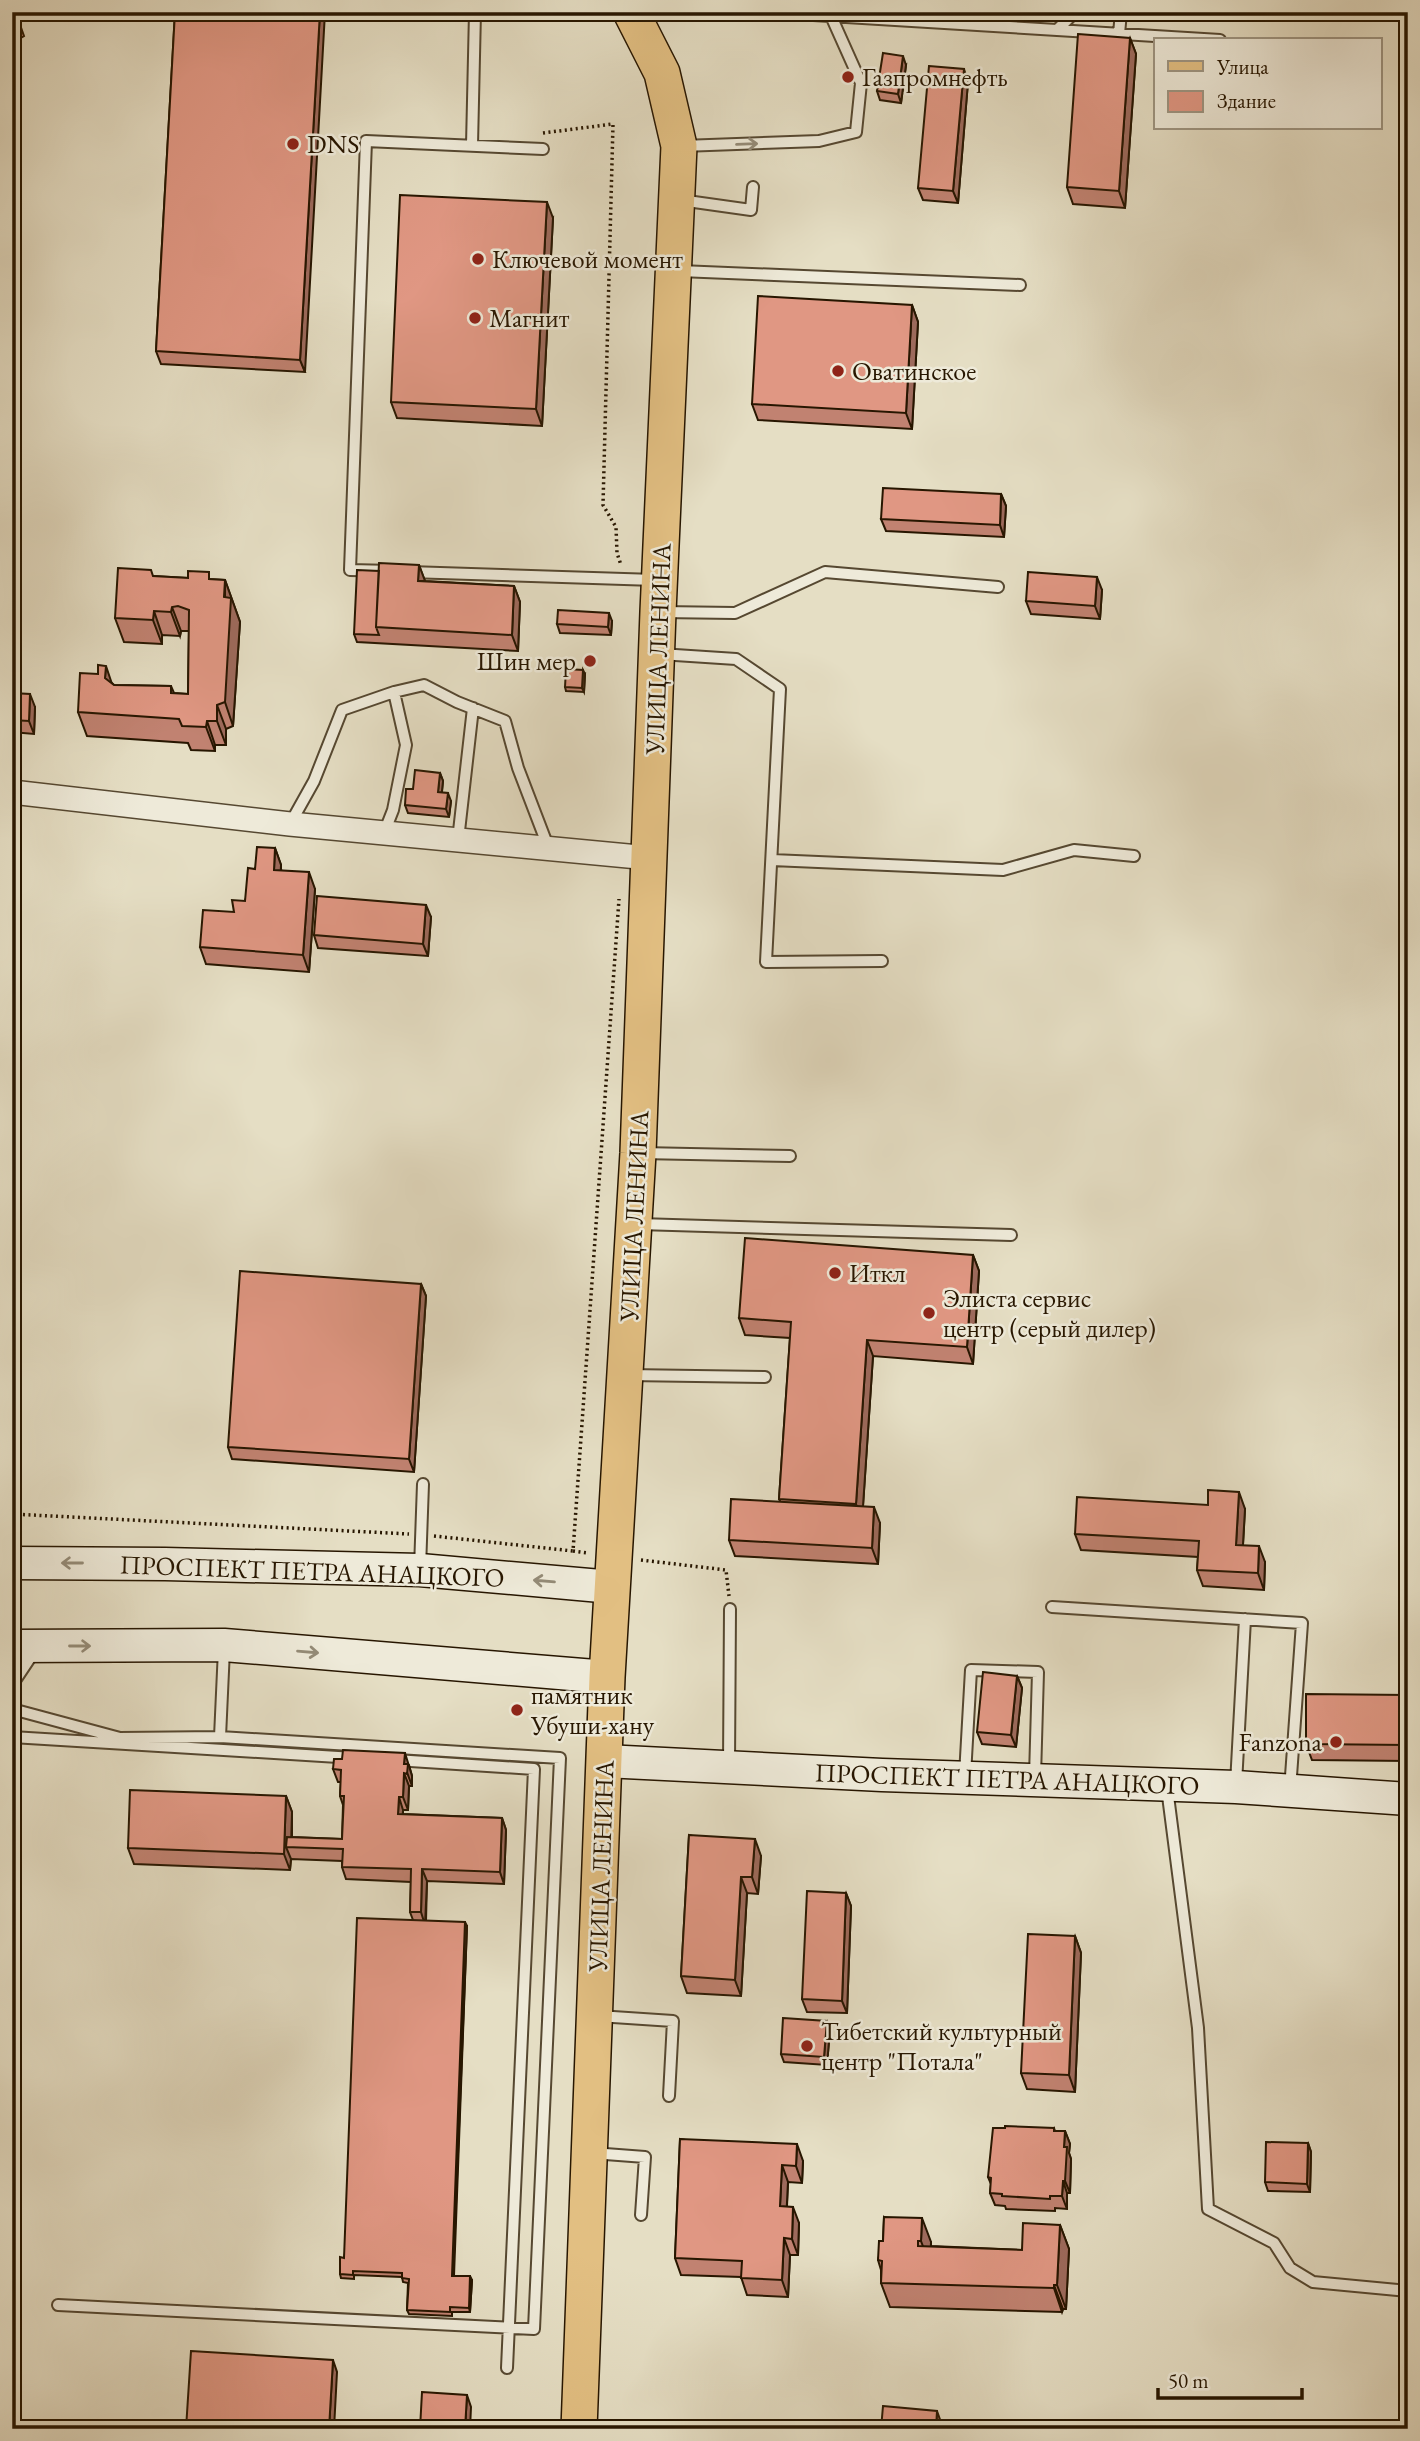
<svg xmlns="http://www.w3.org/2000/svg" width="1420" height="2441" font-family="'EB Garamond',serif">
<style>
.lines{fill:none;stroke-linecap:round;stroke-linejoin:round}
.lane-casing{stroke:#564831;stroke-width:14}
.street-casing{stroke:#564831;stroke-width:26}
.secondary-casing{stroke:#271600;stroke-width:35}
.primary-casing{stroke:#271600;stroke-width:38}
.path{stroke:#271600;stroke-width:3.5;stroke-dasharray:2 3.5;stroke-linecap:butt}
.lane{stroke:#eeead9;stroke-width:10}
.street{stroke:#eeead9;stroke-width:23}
.secondary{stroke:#eeead9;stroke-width:32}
.primary{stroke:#e2bf82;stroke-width:35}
.wall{fill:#c18271;stroke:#271600;stroke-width:2}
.shaded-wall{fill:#9d6a5c;stroke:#271600;stroke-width:2}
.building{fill:#e09783;stroke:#271600;stroke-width:2}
.oneway{stroke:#948b77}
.poi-dot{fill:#8f2418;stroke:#eeead9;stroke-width:2.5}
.labels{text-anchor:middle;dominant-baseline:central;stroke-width:5;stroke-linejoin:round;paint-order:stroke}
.poi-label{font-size:26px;fill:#271600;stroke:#eeead9;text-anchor:start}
.street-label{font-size:26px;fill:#271600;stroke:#eeead9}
</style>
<rect width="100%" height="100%" fill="#e5dec4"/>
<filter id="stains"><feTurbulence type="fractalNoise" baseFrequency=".00286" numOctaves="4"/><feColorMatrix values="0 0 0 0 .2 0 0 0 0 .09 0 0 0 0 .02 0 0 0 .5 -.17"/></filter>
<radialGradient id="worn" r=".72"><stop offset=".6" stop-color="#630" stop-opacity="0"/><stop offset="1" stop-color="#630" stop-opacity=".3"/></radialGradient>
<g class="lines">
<defs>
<path id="lane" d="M764,12l456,28
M641,18l25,-6
M1057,30l18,-18
M1119,34l2,-22
M472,145l3,-133
M682,146l137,-5 37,-9 5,-49 -30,-67
M680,200l71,10 2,-23
M680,271l340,14
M393,571l-43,-1 16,-429 177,8
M409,572l246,8
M661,612l74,1 90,-41 173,15
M660,654l76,5 44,30 -14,273 116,-1
M290,824l24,-43 28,-71 52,-18 30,-7 33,17 48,19 13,47 31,81
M384,833l9,-23 13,-65 -12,-53
M458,840l15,-132
M772,860l231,10 71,-20 60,6
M641,1153l149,3
M639,1224l372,11
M628,1375l137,2
M420,1568l3,-84
M1052,1607l250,16 -12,167
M12,1685l22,-33
M12,1709l108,29 100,-1 340,21 -26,571 -476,-24
M12,1737l342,21
M220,1737l4,-88
M395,1760l139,9 -27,599
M729,1764l1,-155
M965,1775l6,-105 67,2 -3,104
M1236,1784l9,-165
M1167,1788l31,240 10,181 66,34 16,25 23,14 95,9
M598,2016l75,5 -4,75
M592,2153l53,4 -4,58"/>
<path id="street" d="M12,792l278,32 359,34"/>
<path id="secondary" d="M12,1563l153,1 255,6 192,17
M12,1646l212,-1 383,32
M605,1761l277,14 354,12 172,12"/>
<path id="primary" d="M579,2429l28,-752 31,-524 20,-541 21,-466 -17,-73 -31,-61"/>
</defs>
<!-- lane casing -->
<use href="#lane" class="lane-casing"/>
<!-- street casing -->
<use href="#street" class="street-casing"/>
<!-- secondary casing -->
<use href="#secondary" class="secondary-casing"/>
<!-- primary casing -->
<use href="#primary" class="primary-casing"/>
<!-- path -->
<path class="path" d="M543,133l70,-9 -10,381 13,22 1,26 4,12
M12,1514l397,20
M434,1536l139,15 46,-652
M573,1551l15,2
M641,1560l85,10 3,26"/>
<!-- lane -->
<use href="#lane" class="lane"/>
<!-- street -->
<use href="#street" class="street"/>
<!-- secondary -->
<use href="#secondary" class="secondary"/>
<!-- primary -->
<use href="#primary" class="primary"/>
</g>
<!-- wall -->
<path class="wall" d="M12,12l6,7 6,17 -12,7z
M175,12l130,360 -144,-8 -5,-13z
M1130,38l6,16 -11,154 -52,-4 -6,-17z
M906,65l-5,38 -21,-3 -3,-9z
M968,82l-10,121 -35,-3 -5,-12z
M553,218l-11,208 -145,-8 -6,-16z
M912,305l6,17 -6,107 -154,-9 -6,-16z
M1001,494l5,12 -2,31 -118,-6 -5,-12z
M419,565l6,16 89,5 6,16 -2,49 -161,-9 -3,-8 25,-63z
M153,576l72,4 15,42 -7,104 -7,3v16h-11v6l-24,-1 -3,-7 -101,-7 -9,-24 34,-29 2,2 57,1 3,7 14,1 1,-63h-8l-1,5 -18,-1v9l-38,-2 -9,-24z
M1102,590l-2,29 -69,-5 -5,-13z
M612,621l-1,14 -51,-2 -3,-9z
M585,674l-1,18 -18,-1 -1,-4z
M12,693l23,14 -1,27 -22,-2z
M440,773l3,8 -1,11 9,9 -2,16 -41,-4 -3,-8 8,-16z
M275,848l6,17v5l34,19 -6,83 -103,-8 -6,-17 45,-46 10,-32z
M431,917l-3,39 -110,-8 -4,-13z
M973,1255l6,16 -6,93 -100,-8 -10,150 17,17 -2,41 -143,-8 -6,-16 51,-39 -1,-2 11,-161 -45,-3 -6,-17z
M421,1284l5,12 -12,176 -182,-13 -4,-12z
M1245,1509l-2,36 22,17 -1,28 -61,-4 -6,-16 1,-13 -117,-7 -6,-16z
M1017,1676l5,12 -6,59 -34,-3 -5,-12z
M1408,1695v66l-96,-1 -6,-16z
M409,1765l3,11v10h-3l-1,24h-5v4l99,4 4,12 -2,54 -77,-3 -1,40 41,5 -13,350 18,4 -2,32h-18v4l-43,-2 -2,-4 1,-27 -5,-1 -1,-5 -48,-2v4l-13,-1 -1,-4 4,-16 69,-338 -3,-8 1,-30 -65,-3 -4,-12v-6l-51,-2 -1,11 -156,-6 -6,-16 158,-52 6,16v25l50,2 1,-34 -3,-9 1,-14h-3l-5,-13z
M689,1835l72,21 -3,38 -11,-1 -6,103 -54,-3 -6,-17z
M846,1893l5,13 -4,107 -40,-1 -5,-13z
M1075,1936l6,17 -6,139 -48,-3 -6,-16z
M827,2021l3,8 -3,36 -43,-3 -3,-8z
M1054,2128l1,3h10l5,13 -1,9 2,6 -1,34h-3v16l-12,-1v3l-49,-2 -1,-3 -10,-1 -5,-12 1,-9 -3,-7z
M680,2139l123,22 -1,22 -14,-1 -1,24 12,17 -1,32h-8l-2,42 -41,-2 -6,-18 -60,-2 -6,-17z
M1308,2143l3,9 -1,40 -42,-1 -3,-9z
M884,2217l47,25v4l91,4 38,-25 9,24 -3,60h-3l-1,3 -172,-5 -9,-24v-13l-3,-10 5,-19z"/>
<!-- shaded-wall -->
<path class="shaded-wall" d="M320,12h5l-20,360 -5,-12z
M1130,38l6,16 -11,154 -6,-17z
M903,56l3,9 -5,38 -3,-9z
M964,69l4,13 -10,121 -5,-12z
M547,202l6,16 -11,208 -6,-17z
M912,305l6,17 -6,107 -6,-16z
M1001,494l5,12 -2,31 -4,-12z
M419,565l6,16h-7z
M1097,577l5,13 -2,29 -5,-13z
M225,580l15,42 -7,104 -8,-24z
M514,586l6,16 -2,49 -6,-16z
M172,607l9,24 -1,5 -9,-24z
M154,611l8,24v9l-9,-24z
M609,613l3,8 -1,14 -3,-8z
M106,666l8,24 -9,-12z
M583,670l2,4 -1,18 -2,-4z
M30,694l5,13 -1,27 -5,-13z
M217,705l9,24v16l-9,-24z
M207,721l8,24v6l-9,-24z
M440,773l3,8 -2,19 -3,-8z
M448,793l3,8 -2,16 -3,-8z
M275,848l6,17 -1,21 -6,-16z
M309,872l6,17 -6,83 -6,-17z
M426,905l5,12 -3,39 -5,-12z
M973,1255l6,16 -6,93 -6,-17z
M421,1284l5,12 -12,176 -5,-13z
M867,1340l6,16 -11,165 -6,-17z
M1239,1492l6,17 -3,52 -6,-16z
M874,1507l6,16 -2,41 -6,-16z
M1259,1546l6,16 -1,28 -6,-17z
M1017,1676l5,12 -6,59 -5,-12z
M405,1753l7,23v10l-8,-22z
M404,1773l5,13 -1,24 -5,-13z
M286,1796l6,16 -1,35h-5l5,12 -1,11 -6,-16z
M399,1797l4,13 -1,16 -4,-12z
M502,1818l4,12 -2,54 -4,-12z
M755,1839l6,17 -3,38 -6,-17z
M422,1869l5,12 -2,44 -4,-13z
M741,1877l6,16 -6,103 -6,-16z
M846,1893l5,13 -4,107 -5,-12z
M465,1922l2,4 -14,354 -1,-4z
M1075,1936l6,17 -6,139 -6,-17z
M827,2021l3,8 -3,36 -3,-8z
M1065,2131l5,13 -1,9 2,6 -1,34 -5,-12 -1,-34z
M1308,2143l3,9 -1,40 -3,-8z
M797,2144l6,17 -1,22 -6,-17z
M782,2165l6,17 -2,40 -6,-16z
M1063,2181l4,12v16l-5,-13z
M793,2207l6,16 -1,32 -6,-16z
M922,2218l9,24 -1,23 -9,-24z
M1060,2225l9,24 -3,60 -9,-24z
M784,2238l6,17 -2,42 -6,-17z
M470,2276l2,4 -2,32 -1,-4z
M1054,2285l9,24 -1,3 -8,-24z
M333,2360l4,12 -3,57h-5z
M467,2395l4,12 -1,22h-5z
M937,2411l6,17v1h-7z"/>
<!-- building -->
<path class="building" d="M12,12h2l4,7 -6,4z
M175,12h145l-20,348 -144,-9z
M1078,34l52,4 -11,153 -52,-4z
M883,53l20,3 -5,38 -21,-3z
M929,66l35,3 -11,122 -35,-3z
M400,195l147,7 -11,207 -145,-7z
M758,296l154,9 -6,108 -154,-9z
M883,488l118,6 -1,31 -119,-6z
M379,563l40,2 -1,16 96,5 -2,49 -136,-8z
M118,568l33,2 2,6 35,2v-7l21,1v7l16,1 -1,17 7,1 -6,104 -8,3v16h-10l-1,6 -24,-1 -3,-7 -101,-7 2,-39 18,1v-9l8,1 -1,12 9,7 57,1v7l17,1 1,-84 -11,-4 -6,1 -1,5 -17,-1 -1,9 -38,-2z
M357,570l22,1 -3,56 3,8 -25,-1z
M1028,572l69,5 -2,29 -69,-5z
M558,610l51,3 -1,14 -51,-3z
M566,669l17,1 -1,18 -17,-1z
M12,693l18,1 -1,27 -17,-1z
M415,770l25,3 -2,19 10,1 -2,16 -41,-4 1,-16h7z
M257,847l18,1 -1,22 35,2 -6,83 -103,-8 3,-37 31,2 -2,-12 13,1 3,-33 7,1z
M317,896l109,9 -3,39 -109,-9z
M745,1238l228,17 -6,92 -100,-7 -11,164 -77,-5 12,-177 -52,-4z
M240,1271l181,13 -12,175 -181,-12z
M1208,1490l31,2 -3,53 23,1 -1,27 -61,-3 2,-29 -124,-7 2,-37 131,8z
M731,1499l143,8 -2,41 -143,-8z
M983,1672l34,4 -6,59 -34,-3z
M1306,1694l102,1v50l-102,-1z
M343,1750l62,3 -1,11h4l-1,10 -3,-1 -1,24h-4l-1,17 104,4 -2,54 -78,-3 -1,43h-11l1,-43 -69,-2 1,-18 -57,-2 1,-10 55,2 2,-43h-4l1,-26 -8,-1 1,-10h8z
M130,1790l156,6 -2,58 -156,-6z
M689,1835l66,4 -3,38h-11l-6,103 -54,-4z
M807,1891l39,2 -4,108 -40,-2z
M357,1918l108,4 -13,354h18l-1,32 -19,-1v5l-43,-2 2,-31 -7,-1v-5l-49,-2v4l-13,-1v-17l4,1z
M1028,1934l47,2 -6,139 -48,-2z
M783,2018l44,3 -3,36 -43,-3z
M1005,2126l49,2v3h11l-1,16h3l-2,34h-2l-1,15h-12v3l-48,-3v-2l-12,-1 1,-15 -3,-1 5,-49h12z
M680,2139l117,5 -1,22 -14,-1 -2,41 13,1 -1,32 -8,-1 -2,42 -41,-2 1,-17 -67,-3z
M1266,2142l42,1 -1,41 -42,-2z
M884,2217l38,1 -1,23h-3v5l104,4 1,-27 37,2 -3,60h-3v3l-173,-5 1,-22 -4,-1 1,-19h4z
M191,2351l142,9 -4,69h-143z
M422,2392l45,3 -2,34h-45z
M883,2406l54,5 -1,18h-55z"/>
<!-- one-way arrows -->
<defs><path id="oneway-shaft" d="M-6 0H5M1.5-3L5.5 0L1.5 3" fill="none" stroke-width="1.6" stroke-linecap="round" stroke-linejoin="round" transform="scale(1.75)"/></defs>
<g class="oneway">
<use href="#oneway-shaft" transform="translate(747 144) rotate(-2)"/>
<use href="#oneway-shaft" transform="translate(72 1563) rotate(-180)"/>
<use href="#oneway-shaft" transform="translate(544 1581) rotate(-175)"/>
<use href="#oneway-shaft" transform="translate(80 1646)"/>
<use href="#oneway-shaft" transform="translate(308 1652) rotate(5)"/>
</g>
<!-- markers -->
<g class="poi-dot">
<circle cx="848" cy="77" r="7"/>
<circle cx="293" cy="144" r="7"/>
<circle cx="478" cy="259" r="7"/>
<circle cx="475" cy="318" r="7"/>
<circle cx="838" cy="371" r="7"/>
<circle cx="590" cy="661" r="7"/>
<circle cx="835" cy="1273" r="7"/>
<circle cx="929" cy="1313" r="7"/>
<circle cx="517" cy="1710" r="7"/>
<circle cx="1336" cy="1742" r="7"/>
<circle cx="807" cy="2046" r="7"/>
</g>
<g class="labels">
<!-- poi labels -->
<g class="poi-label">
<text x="862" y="77">Газпромнефть</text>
<text x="307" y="144">DNS</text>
<text x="492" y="259">Ключевой момент</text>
<text x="489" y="318">Магнит</text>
<text x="852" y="371">Оватинское</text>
<text x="576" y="661" text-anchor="end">Шин мер</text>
<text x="849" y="1273">Иткл</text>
<text x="943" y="1298">Элиста сервис<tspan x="943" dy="30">центр (серый дилер)</tspan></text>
<text x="531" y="1695">памятник<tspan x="531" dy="30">Убуши-хану</tspan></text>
<text x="1322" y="1742" text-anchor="end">Fanzona</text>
<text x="821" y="2031">Тибетский культурный<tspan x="821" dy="30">центр "Потала"</tspan></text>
</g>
<!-- street labels -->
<g class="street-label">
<text transform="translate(658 649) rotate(-88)">УЛИЦА ЛЕНИНА</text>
<text transform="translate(634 1216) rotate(-87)">УЛИЦА ЛЕНИНА</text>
<text transform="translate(312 1571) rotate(2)">ПРОСПЕКТ ПЕТРА АНАЦКОГО</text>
<text transform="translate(1007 1779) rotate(2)">ПРОСПЕКТ ПЕТРА АНАЦКОГО</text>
<text transform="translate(601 1866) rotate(-88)">УЛИЦА ЛЕНИНА</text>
</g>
</g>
<!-- margin -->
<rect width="1420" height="2441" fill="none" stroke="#e5dec4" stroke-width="42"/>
<rect x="14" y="14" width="1392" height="2413" fill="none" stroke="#271600" stroke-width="3.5"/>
<rect x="21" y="21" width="1378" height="2399" fill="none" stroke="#271600" stroke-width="2"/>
<!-- legend -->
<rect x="1154" y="38" width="228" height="91" fill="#eeead9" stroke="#9e9582" stroke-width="2"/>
<rect x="1168" y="61" width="35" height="10" fill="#e2bf82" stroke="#9e9582" stroke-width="2"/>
<text x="1217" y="74" font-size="21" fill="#271600">Улица</text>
<rect x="1168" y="91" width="35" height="21" fill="#e09783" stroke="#9e9582" stroke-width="2"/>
<text x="1217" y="108" font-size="21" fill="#271600">Здание</text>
<!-- scale -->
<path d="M1158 2388v10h144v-10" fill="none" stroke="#271600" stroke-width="3.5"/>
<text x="1168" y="2388" font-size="21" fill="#271600" stroke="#eeead9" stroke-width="5" paint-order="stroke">50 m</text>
<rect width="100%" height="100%" filter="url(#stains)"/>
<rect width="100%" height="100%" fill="url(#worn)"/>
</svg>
